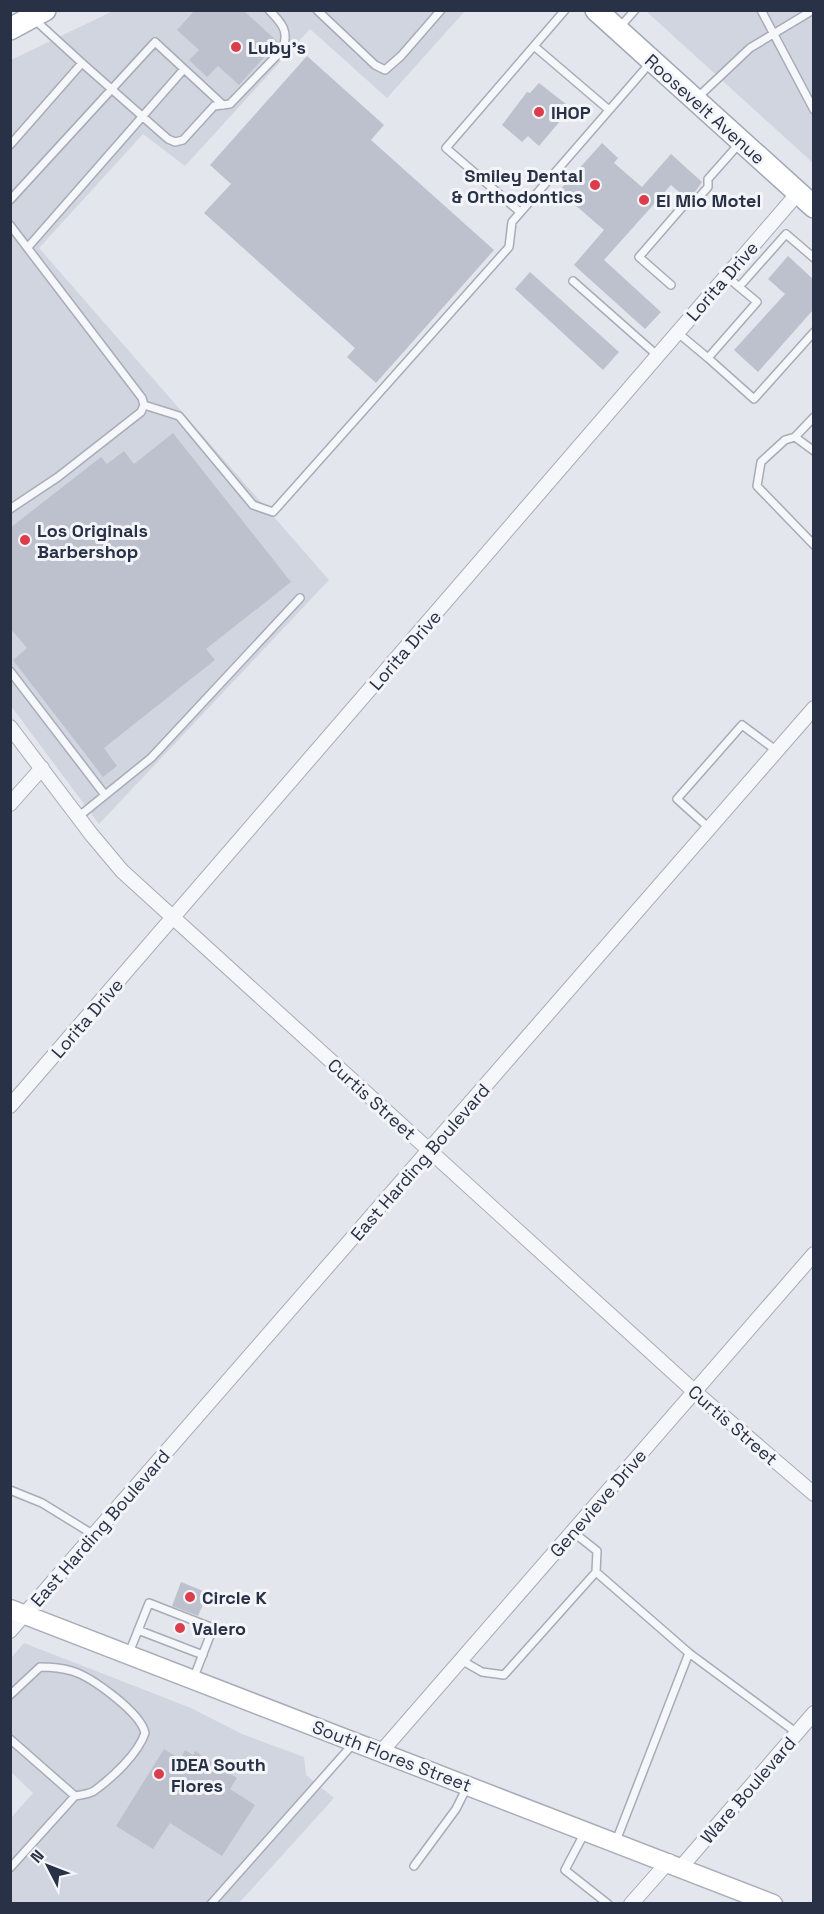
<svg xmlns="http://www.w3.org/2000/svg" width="824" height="1914" font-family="'Space Grotesk',sans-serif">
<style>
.built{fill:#d1d5df}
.building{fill:#bdc1cd}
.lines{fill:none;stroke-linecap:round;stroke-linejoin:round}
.service-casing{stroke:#a7acb7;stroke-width:10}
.minor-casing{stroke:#a7acb7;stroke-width:16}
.secondary-casing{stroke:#a7acb7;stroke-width:21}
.primary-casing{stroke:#a1a9b9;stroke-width:24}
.service{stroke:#f6f7fa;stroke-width:7}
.minor{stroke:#f6f7fa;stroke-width:14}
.secondary{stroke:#fff;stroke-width:18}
.primary{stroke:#fff;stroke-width:21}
.poi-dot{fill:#dc3d4a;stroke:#f3f5f9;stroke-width:2}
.labels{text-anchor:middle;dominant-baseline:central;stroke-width:6;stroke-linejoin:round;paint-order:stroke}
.poi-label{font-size:18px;font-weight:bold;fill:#293147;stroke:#f3f5f9;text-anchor:start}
.street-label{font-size:18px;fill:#293147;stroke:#f3f5f9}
</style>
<rect width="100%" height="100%" fill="#e3e6ec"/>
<!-- built -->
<path class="built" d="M113,11h352l-78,87 -77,-69 -125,137 -42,-32 -104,114 290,332 -230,244 -88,-118v-646z
M646,11h167v152z
M24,1643l167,65 51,26 62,23 2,18 28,23 -95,105h-228v-85l22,-25 -22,-21v-114z"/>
<!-- building -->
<path class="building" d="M195,10h48l35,32 -39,43 -21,-19 -11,11 -18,-17 10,-10 -22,-20z
M307,56l77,69 -13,15 123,110 -118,133 -29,-26 8,-9 -151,-135 27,-29 -21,-19z
M539,83l32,25 -32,38 -11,-10 -6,6 -20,-17 25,-33 3,1z
M602,143l16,15 -4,5 28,24 29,-33 31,28 -12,17h-3l-16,-14 -67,75 57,52 -16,17 -71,-64 30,-35 -45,-39z
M788,256l25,23v31l-55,62 -24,-22 51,-56 -17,-15z
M530,272l89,80 -16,18 -88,-81z
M173,433l118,149 -85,67 9,11 -111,88 13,18 -14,11 -90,-117 14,-12 -17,-20v-100l91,-71 6,7 17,-13 10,13z
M181,1582l27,11 -10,23 -26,-10z
M164,1749l16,10 5,-9 8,5 2,-4 42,27 -7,11 25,16 -33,51 -52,-33 -17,26 -37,-23z"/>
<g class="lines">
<defs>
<path id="service" d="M317,10l58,55 10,5 16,-14 40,-46
M761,10l53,100
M35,20l47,43
M619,28l16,-18
M534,46l75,64
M697,98l53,-50 63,-38
M10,145l72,-82 86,76 7,3 8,-2 31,-34 16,-2 52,-54c8,-18 0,-27 -13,-40
M10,200l145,-158 68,63
M520,212l-74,-64 119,-138
M10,225l132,173 2,7 -3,7 -83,65 -48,32
M29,246l155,-177
M573,281l85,75
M671,285l-32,-28 45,-52 9,-1 15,-17v-8l31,-35
M739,287l47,-53 28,24
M678,333l30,25 49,-56 -31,-26
M708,358l46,41 60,-67
M144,405l35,11 74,89 20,7 236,-265 3,-25 139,-160
M795,437l19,-20
M814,451l-19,-14 -10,3 -24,22 -4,24 57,59
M10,671l95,124
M78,817l73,-59 149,-160
M709,828l-32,-29 65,-74 35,26
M10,1490l32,13 52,32
M573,1532l24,19 -1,21
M138,1630l65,25
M129,1653l20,-50 64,25 -19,49
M461,1660l21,12 22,3 92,-103 93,81 108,80
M10,1695l30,-28c10,0 22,1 32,4 20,6 69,42 73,62 -7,21 -33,45 -51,58 -5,3 -12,4 -19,5l-65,-57
M585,1832l-20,38 43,34
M616,1841l73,-188
M414,1866l42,-57 11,-22
M10,1868l65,-72
M211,1904l142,-160"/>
<path id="minor" d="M10,727l81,107 31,37 573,521 119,102
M10,804l32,-36
M10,1106l788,-913
M10,1631l804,-923
M381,1752l433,-498
M682,1866l132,-153
M631,1904l38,-43"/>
<path id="secondary" d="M10,1609l763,295"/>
<path id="primary" d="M596,10l218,197
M10,29l35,-19"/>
</defs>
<!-- service casing -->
<use href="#service" class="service-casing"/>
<!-- minor casing -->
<use href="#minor" class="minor-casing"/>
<!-- secondary casing -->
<use href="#secondary" class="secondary-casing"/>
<!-- primary casing -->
<use href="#primary" class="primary-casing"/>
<!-- service -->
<use href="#service" class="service"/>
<!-- minor -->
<use href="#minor" class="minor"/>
<!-- secondary -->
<use href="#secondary" class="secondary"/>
<!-- primary -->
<use href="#primary" class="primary"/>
</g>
<!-- markers -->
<g class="poi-dot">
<circle cx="236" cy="47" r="6"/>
<circle cx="539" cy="112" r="6"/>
<circle cx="595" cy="185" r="6"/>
<circle cx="644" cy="200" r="6"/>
<circle cx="25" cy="540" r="6"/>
<circle cx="190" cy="1597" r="6"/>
<circle cx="180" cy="1628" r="6"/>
<circle cx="159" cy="1774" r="6"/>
</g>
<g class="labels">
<!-- poi labels -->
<g class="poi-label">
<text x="248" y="47">Luby's</text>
<text x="551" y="112">IHOP</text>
<text x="583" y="175" text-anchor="end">Smiley Dental<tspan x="583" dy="21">&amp; Orthodontics</tspan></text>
<text x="656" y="200">El Mio Motel</text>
<text x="37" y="530">Los Originals<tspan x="37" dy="21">Barbershop</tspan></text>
<text x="202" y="1597">Circle K</text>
<text x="192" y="1628">Valero</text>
<text x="171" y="1764">IDEA South<tspan x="171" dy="21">Flores</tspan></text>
</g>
<!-- street labels -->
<g class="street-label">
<text transform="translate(705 109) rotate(42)">Roosevelt Avenue</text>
<text transform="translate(722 281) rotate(-49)">Lorita Drive</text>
<text transform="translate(405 650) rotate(-49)">Lorita Drive</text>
<text transform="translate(87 1018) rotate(-49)">Lorita Drive</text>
<text transform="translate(372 1099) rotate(42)">Curtis Street</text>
<text transform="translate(420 1162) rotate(-49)">East Harding Boulevard</text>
<text transform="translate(733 1425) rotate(41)">Curtis Street</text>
<text transform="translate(598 1503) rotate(-49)">Genevieve Drive</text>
<text transform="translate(100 1528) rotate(-49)">East Harding Boulevard</text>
<text transform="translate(392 1756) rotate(21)">South Flores Street</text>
<text transform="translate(748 1790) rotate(-49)">Ware Boulevard</text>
</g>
</g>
<!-- border -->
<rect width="824" height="1914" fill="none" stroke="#293147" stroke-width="24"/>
<!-- north arrow -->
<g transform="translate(48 1866) rotate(312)" stroke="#f3f5f9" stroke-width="4.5" paint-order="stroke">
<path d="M0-4.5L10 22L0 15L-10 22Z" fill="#293147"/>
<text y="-9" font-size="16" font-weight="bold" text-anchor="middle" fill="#293147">N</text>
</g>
</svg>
